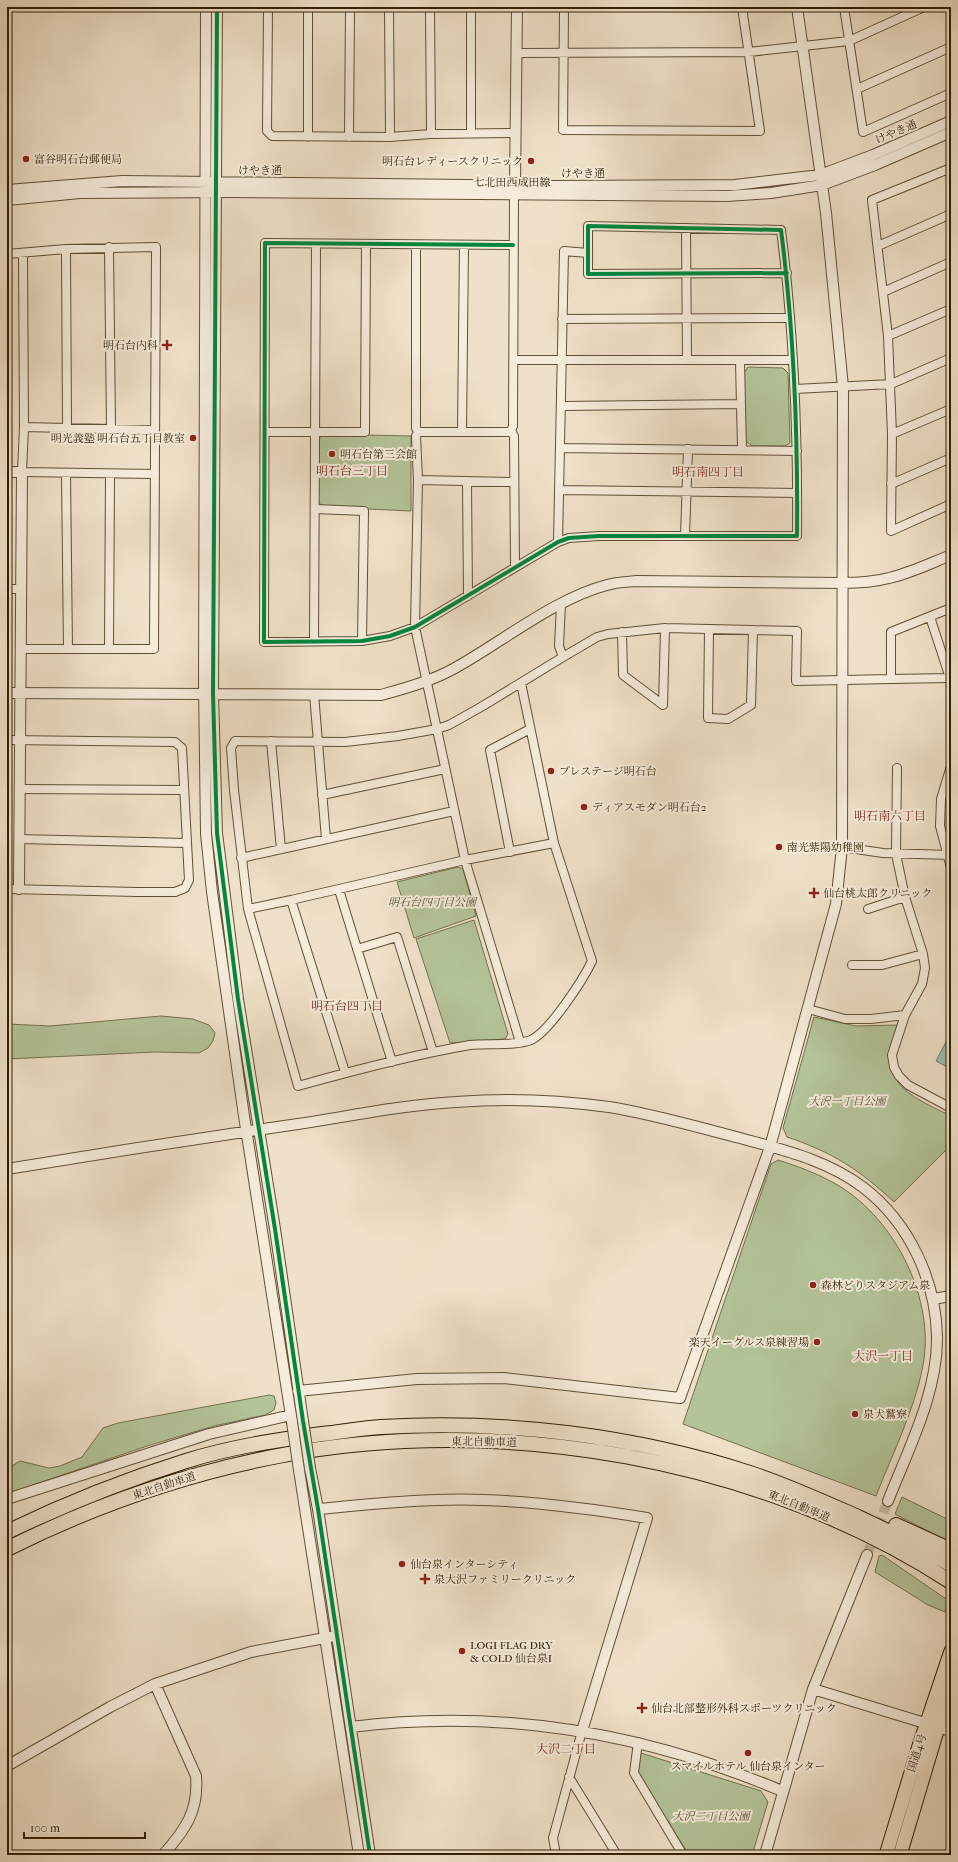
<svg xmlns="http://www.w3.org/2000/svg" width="958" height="1862" font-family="'IM FELL French Canon','Noto Serif JP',serif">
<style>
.green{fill:#b4c49a;stroke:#73724e}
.water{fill:#9abdb7;stroke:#707e6f}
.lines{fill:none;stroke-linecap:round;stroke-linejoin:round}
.tertiary-tunnel{stroke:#c9baa1;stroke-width:10;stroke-dasharray:10 5;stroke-linecap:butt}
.minor-casing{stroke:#615034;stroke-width:10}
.tertiary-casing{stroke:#615034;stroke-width:12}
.trunk-casing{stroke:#321f03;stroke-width:15}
.motorway-casing{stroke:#321f03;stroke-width:16}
.minor{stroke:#f5ecdc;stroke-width:8}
.tertiary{stroke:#f5ecdc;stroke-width:10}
.trunk{stroke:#efe1c9;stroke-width:13}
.motorway{stroke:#efe1c9;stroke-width:14}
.tertiary-bridge-casing{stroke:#615034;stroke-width:12;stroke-linecap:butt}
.tertiary-bridge{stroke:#f5ecdc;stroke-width:10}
.cycleway-casing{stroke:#f5ecdc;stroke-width:6}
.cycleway{stroke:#00873e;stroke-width:4}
.poi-dot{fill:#8f2418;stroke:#f5ecdc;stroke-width:1.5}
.labels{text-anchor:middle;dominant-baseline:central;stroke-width:4;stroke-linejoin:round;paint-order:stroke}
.street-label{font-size:11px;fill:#321f03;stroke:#f5ecdc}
.poi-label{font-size:11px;fill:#321f03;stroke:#f5ecdc;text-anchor:start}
.park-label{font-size:11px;font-style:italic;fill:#595130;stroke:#f5ecdc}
.neighbourhood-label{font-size:12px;fill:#7a1f14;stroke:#f5ecdc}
</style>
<rect width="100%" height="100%" fill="#efe1c9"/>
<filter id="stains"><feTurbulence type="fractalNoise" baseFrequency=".005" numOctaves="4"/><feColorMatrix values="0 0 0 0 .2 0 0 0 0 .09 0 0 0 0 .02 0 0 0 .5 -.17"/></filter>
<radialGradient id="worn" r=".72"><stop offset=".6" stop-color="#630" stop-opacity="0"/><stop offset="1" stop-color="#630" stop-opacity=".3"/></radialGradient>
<!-- green -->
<path class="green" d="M748,367l35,1 5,5 2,70 -5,3h-32l-8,-5 -2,-67z
M323,434l88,2v75l-87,-4 -6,-5 1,-63z
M458,867l5,2 13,47 -62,22 -17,-56z
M474,920l34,114 -3,5 -55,4 -34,-104z
M161,1016l32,3 16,6 6,8 -2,8 -5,7 -9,5 -44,-1 -148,7v-35l43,2z
M814,1017l42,9 42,-1c-2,9 -8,35 -7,42 6,27 39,38 60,49v29l-57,57c-34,-32 -62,-50 -107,-65l-4,-9z
M778,1160c19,6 38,13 56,23 58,32 99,110 90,176 -6,43 -32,96 -48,137l-193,-72 88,-260z
M269,1395l5,1 2,7 -2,7 -9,5 -51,11 -67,20 -140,48v-25l13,-8 29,7 11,-2 22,-9 21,-29 15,-5z
M902,1497l49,24v22l-56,-29z
M882,1555l67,46 -4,11 -17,-7 -53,-33 4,-16z
M641,1753l120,38 7,11 -16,53h-63l-53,-85z"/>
<!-- water -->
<path class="water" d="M951,1032v37l-15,-8z"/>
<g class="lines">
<!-- tertiary-tunnel -->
<path class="tertiary-tunnel" d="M867,1555l21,-54"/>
<defs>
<path id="minor" d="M268,7l-1,124 5,5 118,1 41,-3 84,-1
M389,7l1,130
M430,7l1,127
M564,7l-1,123 197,1 -18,-124
M844,7l19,125 88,-39
M517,53l232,-1 100,-11 75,-34
M857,89l94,-42
M471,133v-126
M308,137v-130
M349,137l1,-130
M951,168l-79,32 16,136 4,98 -1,97 60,-27
M514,195l-1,231 -2,5 -4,1h-89l-2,4 2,44 -3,147 50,233 55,182
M686,228l1,132
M416,245v183l2,4
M513,245l-248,-2 -1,399 98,-1 28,-5 25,-9 143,-85 11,-4 30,-2h198c1,-103 -3,-205 -16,-306l-193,-4v48l199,-1
M878,246l73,-32
M109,247l2,181
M66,249l1,179
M23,253l1,174 -2,45 133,2
M7,254l59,-5 90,-2 -2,402h-133
M883,292l68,-30
M562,319l228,-1
M888,336l63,-27
M514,360h279
M740,361l2,89
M795,389l96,-5 60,-26
M561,406l180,-2
M24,427l131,3
M462,431l2,-186
M511,431l3,5 1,131
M265,432h100l1,-188
M892,434l59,-25
M560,448l237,3
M66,473l2,176
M418,480l96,2
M467,481l1,115
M891,484l60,-26
M559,490l238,3
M315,509l49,2 -2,130
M685,536l3,-87
M558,542l6,-291 24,2
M7,589h14
M561,604l-2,42 4,11
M709,629l-1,89 20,1 23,-14 2,-75
M622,632l1,43 40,30 2,-77
M314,641l2,-397
M109,649l1,-175
M891,679l59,-1 -20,-61
M521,683l33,160 38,118c-9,19 -43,71 -61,79 -14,6 -44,3 -61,5 -58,10 -115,25 -172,41l-50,-177 -14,-119 -3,-42 4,-7 110,1 53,-6 39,-7 12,-4 32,-18 82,-50 34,-20 11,-3 57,-6 132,3 -1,50 95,-2v-47l60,-24
M314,694l12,145
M7,740l168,2 7,6 7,132 -4,8 -10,4h-38l-130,-3
M271,741l10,108
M951,766l-10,33 -1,27 11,42
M897,768l-1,86 9,43 18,57 2,14 -3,16 -17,31 -13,40 2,12 5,9 9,9 43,23
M19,789l165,1
M322,795l123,-26
M19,839l167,4
M842,847l41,6 68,2
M510,852l-20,-102 40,-21
M241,858l213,-47
M339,890l53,172
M248,909l43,-9
M868,909l37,-12
M357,949l40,-12 36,115
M852,965h30l41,-11
M808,1009l37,10h26l34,-4
M345,1072l-54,-172 174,-40 89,-17
M638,1742l-4,31 49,82
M569,1777l48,78
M556,1855l-3,-17 29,-107"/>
<path id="tertiary" d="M206,7l-2,676 2,151 6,58 32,224 48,306
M217,7l-4,687 4,139 21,166 37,230 28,192
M515,184l2,-177
M7,190l115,-9 432,5 181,-1 85,-10 53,-20 78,-34
M7,200l73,-7 153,-1 494,4 44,-3 51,-8 53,-20 76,-33
M7,472h15l-3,417
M7,693l374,2c25,-7 51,-14 74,-27 47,-26 101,-70 152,-83 10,-3 20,-3 30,-4l205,2c16,0 32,-1 47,-5 22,-5 42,-15 62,-23
M7,1169c97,-16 194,-31 291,-45 52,-8 105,-19 158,-22 50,-4 102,-2 153,5 44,7 88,20 131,31 43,12 88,22 124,50 45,35 72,92 73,149 1,55 -29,113 -49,164
M933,1299l18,-3
M298,1391l119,-12 87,-1 176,20 90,-251 66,-243 6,-57 1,-460 -17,-174 -29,-206
M310,1468l8,41 52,346
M299,1470l60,385
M7,1499l202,-65 82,-19
M318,1509c55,-5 111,-11 166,-9 55,2 109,9 163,18l-65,213
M155,1684l41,92c3,35 -11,54 -33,79
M813,1689l138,42
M351,1727c149,-19 294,6 431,64
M7,1766l103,-59 45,-23 96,-32 79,-15
M765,1855l48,-166 54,-134"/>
<path id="trunk" d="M886,1855l33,-109 32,-95
M900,1855l51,-171"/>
<path id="motorway" d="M896,1525l55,25
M7,1532c58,-28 118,-52 179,-71 44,-14 91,-21 136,-27 20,-2 40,-6 59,-7 125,-7 253,8 372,47 36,12 71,28 105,43 32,15 63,30 93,48
M7,1549c86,-43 177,-75 271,-93 222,-43 483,2 673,126"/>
</defs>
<!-- minor casing -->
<use href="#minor" class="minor-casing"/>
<!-- tertiary casing -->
<use href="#tertiary" class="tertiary-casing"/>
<!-- trunk casing -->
<use href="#trunk" class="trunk-casing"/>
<!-- motorway casing -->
<use href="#motorway" class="motorway-casing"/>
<!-- minor -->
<use href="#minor" class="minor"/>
<!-- tertiary -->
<use href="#tertiary" class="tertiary"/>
<!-- trunk -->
<use href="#trunk" class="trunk"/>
<!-- motorway -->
<use href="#motorway" class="motorway"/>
<defs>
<path id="tertiary-bridge" d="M303,1421l7,47
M292,1422l7,48"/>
</defs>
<!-- tertiary-bridge casing -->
<use href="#tertiary-bridge" class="tertiary-bridge-casing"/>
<!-- tertiary-bridge -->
<use href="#tertiary-bridge" class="tertiary-bridge"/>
<defs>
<path id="cycleway" d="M217,7l-4,687 4,139 21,166 37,230 28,192 15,88 52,346
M513,245l-248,-2 -1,399 98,-1 28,-5 25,-9 143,-85 11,-4 30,-2h198c1,-103 -3,-205 -16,-306l-193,-4v48l199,-1"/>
</defs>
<!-- cycleway casing -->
<use href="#cycleway" class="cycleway-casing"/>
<!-- cycleway -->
<use href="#cycleway" class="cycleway"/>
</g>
<!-- markers -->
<g class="poi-dot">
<circle cx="26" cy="159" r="4"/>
<circle cx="531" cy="161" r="4"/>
<path d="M165 339h4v4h4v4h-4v4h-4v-4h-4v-4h4z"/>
<circle cx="193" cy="438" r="4"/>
<circle cx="332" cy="454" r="4"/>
<circle cx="551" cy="771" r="4"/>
<circle cx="584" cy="807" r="4"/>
<circle cx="779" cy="847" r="4"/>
<path d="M812 887h4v4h4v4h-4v4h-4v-4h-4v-4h4z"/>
<circle cx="813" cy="1285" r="4"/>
<circle cx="817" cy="1342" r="4"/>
<circle cx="855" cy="1414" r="4"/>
<circle cx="402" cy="1564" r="4"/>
<path d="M423 1573h4v4h4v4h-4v4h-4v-4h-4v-4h4z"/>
<circle cx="462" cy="1651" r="4"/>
<path d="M640 1702h4v4h4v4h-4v4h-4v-4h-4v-4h4z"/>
<circle cx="748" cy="1753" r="4"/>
</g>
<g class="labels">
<!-- street labels -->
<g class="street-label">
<text transform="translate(896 132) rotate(-23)">けやき通</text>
<text x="260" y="170">けやき通</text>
<text x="583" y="173">けやき通</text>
<text x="512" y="182">七北田西成田線</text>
<text transform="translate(484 1442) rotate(1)">東北自動車道</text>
<text transform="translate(164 1486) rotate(-18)">東北自動車道</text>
<text transform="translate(799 1506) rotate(22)">東北自動車道</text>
<text transform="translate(917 1753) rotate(-72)">国道4号</text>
</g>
<!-- poi labels -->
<g class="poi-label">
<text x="34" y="159">富谷明石台郵便局</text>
<text x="523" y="161" text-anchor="end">明石台レディースクリニック</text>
<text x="158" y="345" text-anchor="end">明石台内科</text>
<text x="185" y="438" text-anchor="end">明光義塾 明石台五丁目教室</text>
<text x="340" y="454">明石台第三会館</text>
<text x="559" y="771">プレステージ明石台</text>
<text x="592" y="807">ディアスモダン明石台2</text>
<text x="787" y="847">南光紫陽幼稚園</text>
<text x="823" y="893">仙台桃太郎クリニック</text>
<text x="821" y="1285">森林どりスタジアム泉</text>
<text x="809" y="1342" text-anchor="end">楽天イーグルス泉練習場</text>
<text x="863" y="1414">泉犬鷲寮</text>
<text x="410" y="1564">仙台泉インターシティ</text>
<text x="434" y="1579">泉大沢ファミリークリニック</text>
<text x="470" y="1645">LOGI FLAG DRY<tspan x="470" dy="13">&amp; COLD 仙台泉I</tspan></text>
<text x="651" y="1708">仙台北部整形外科スポーツクリニック</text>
<text x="748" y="1766" text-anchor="middle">スマイルホテル 仙台泉インター</text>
</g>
<!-- park labels -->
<g class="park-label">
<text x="432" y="902">明石台四丁目公園</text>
<text x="847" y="1101">大沢一丁目公園</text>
<text x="711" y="1816">大沢二丁目公園</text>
</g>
<!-- neighbourhood labels -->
<g class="neighbourhood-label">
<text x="352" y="471">明石台三丁目</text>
<text x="708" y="472">明石南四丁目</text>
<text x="890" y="816">明石南六丁目</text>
<text x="347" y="1006">明石台四丁目</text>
<text x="883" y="1356">大沢一丁目</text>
<text x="566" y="1749">大沢二丁目</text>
</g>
</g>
<!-- margin -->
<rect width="958" height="1862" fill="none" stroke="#efe1c9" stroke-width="24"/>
<rect x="8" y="8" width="942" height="1846" fill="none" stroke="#321f03" stroke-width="2"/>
<rect x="12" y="12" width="934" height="1838" fill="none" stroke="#321f03"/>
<!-- scale -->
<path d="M24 1832v6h121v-6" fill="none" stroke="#321f03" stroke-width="2"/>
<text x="30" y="1832" font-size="12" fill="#321f03" stroke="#f5ecdc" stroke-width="3" paint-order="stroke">100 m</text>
<rect width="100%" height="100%" filter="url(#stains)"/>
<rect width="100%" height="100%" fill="url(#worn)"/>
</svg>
